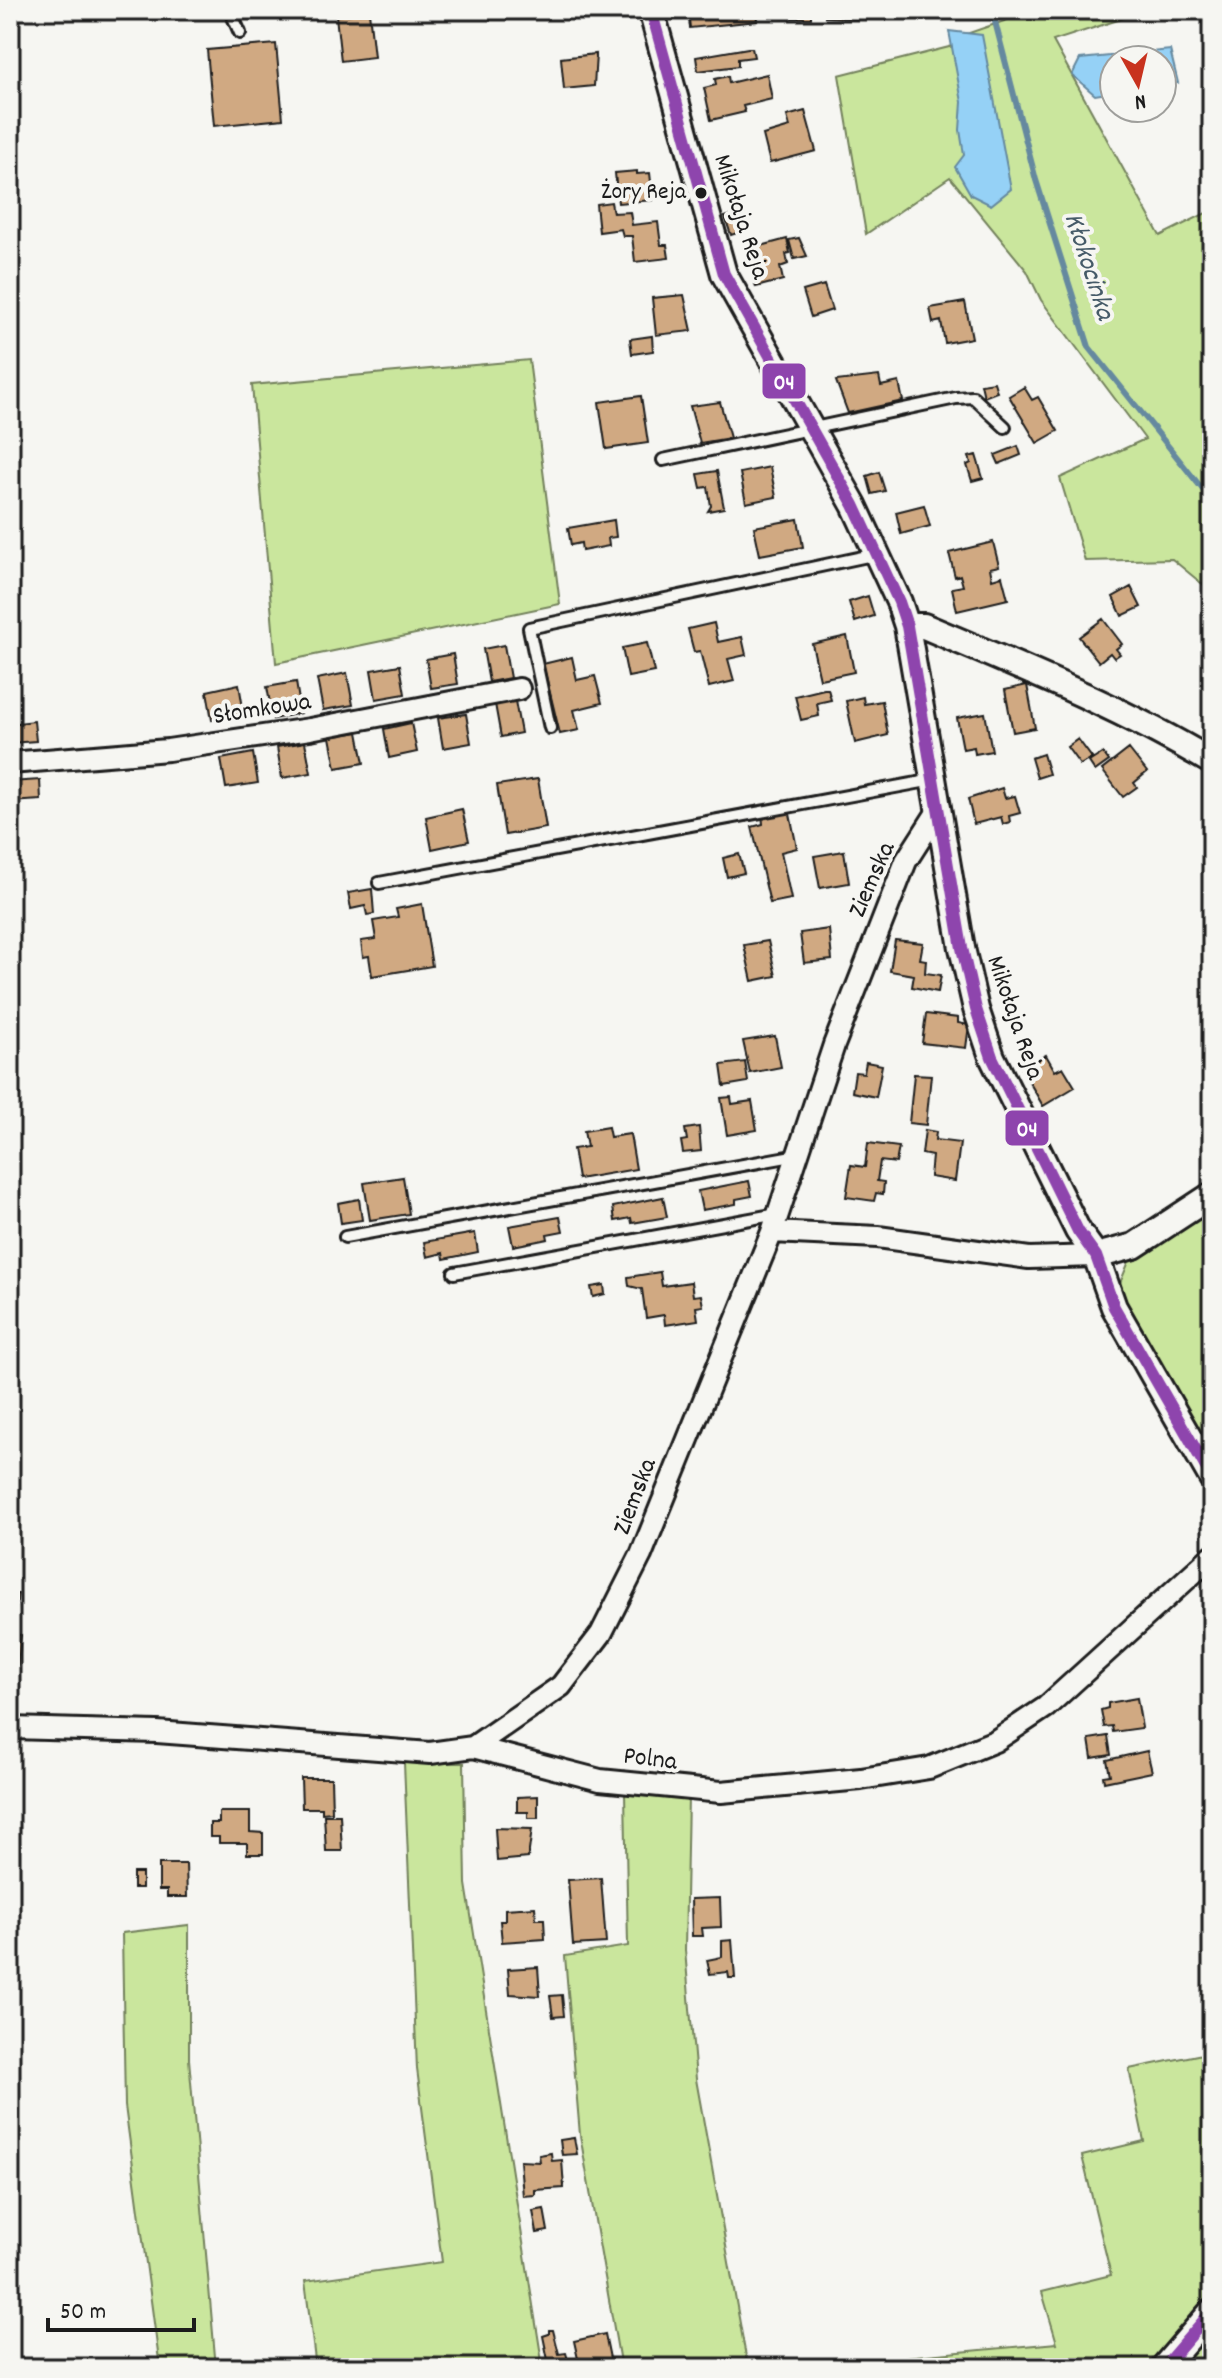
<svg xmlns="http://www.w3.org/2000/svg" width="1222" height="2378" font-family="Dekko,sans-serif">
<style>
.green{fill:#cae69d;stroke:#73815c;stroke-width:2}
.water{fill:#95d1f6;stroke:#65899f;stroke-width:2}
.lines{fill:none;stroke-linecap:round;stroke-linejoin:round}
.stream{stroke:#65899f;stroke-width:6}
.building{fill:#d0a982;stroke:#1c1c1c;stroke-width:2}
.service-casing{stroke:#1c1c1c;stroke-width:16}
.minor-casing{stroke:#1c1c1c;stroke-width:26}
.tertiary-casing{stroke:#1c1c1c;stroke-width:30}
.service{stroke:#f6f6f2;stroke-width:10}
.minor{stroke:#f6f6f2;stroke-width:20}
.tertiary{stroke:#f6f6f2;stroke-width:24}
.bus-1-casing{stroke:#f6f6f2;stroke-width:18}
.bus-1{stroke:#8e44ad;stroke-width:12}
.bus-dot{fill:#1c1c1c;stroke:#f6f6f2;stroke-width:3}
.labels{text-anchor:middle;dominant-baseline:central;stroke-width:8;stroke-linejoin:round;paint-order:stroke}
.bus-label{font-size:24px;fill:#1c1c1c;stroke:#f6f6f2;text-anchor:end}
.street-label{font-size:26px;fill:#1c1c1c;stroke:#f6f6f2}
.water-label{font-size:28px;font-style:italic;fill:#465b68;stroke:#f6f6f2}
.line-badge{stroke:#f6f6f2;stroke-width:3}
.badge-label{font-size:22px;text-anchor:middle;font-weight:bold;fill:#fff}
</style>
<rect width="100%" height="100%" fill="#f6f6f2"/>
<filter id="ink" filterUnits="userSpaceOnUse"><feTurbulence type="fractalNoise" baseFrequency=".0125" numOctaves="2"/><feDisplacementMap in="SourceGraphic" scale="16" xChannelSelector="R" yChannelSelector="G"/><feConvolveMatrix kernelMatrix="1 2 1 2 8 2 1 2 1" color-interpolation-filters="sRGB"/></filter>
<g filter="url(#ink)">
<!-- green -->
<path class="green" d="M1005,10h144l-96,31 107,195 52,-26v382l-40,-33 -87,2 -25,-83 85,-39 -104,-139 -14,-29 -77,-94 -84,57 -27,-159 114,-29 10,-11 44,-15z
M529,360l31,244 -284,59 -24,-278z
M1212,1201v259l-80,-142 -12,-35 10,-24z
M404,1763h60l2,121 77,484h-227l-11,-87 137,-19 -25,-193z
M625,1793l63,4 -3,153 11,129 52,289h-127l-41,-233 -15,-179 63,-10z
M189,1925v134l27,309h-56l-35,-262 -3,-173z
M1212,2052v248l-55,68h-74l-22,-6v6h-245l24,-5 217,-20 -15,-51 69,-17 -29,-119 62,-15 -15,-72z
M1212,2326v42h-34z"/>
<!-- water -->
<path class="water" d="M949,31l33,4 29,154 -20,16 -20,-10 -16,-28 9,-12 -4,-25 2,-28z
M1170,50l8,33 -16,2v-25h-48v32l-19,3 -23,-20 8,-16z"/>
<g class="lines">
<!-- stream -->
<path class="stream" d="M992,10l44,170 53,167 123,154"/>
</g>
<!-- building -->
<path class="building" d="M688,10h68l1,11 -67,7z
M782,10h29v8h-29z
M825,10h31v9l-31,-2z
M369,12l5,45 -33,4 -5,-45z
M276,44l7,75 -69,7 -7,-76z
M748,48h4l2,9 -16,2v7l-40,5 -2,-14z
M596,54l-2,32 -30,3 -3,-31z
M767,74l5,25 -29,7 2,6 -34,8 -7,-32 12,-3 -1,-6 13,-3 1,7z
M805,111l11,40 -46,12 -7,-28 27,-8 -3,-11z
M637,171v3l13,-1 3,27 -35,3 -3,-30z
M611,202l2,11 17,-1 2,13 26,-3 3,23h6l2,13 -34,4 -3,-26h-9l-2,-7 -22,3 -3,-28z
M737,214l6,17 -12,4 -6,-18z
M799,238l8,18 -13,3 -5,-19z
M787,239l3,14 -4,1 2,10 -8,3 3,13 -27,7 -10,-37z
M824,285l8,25 -21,7 -8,-26z
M684,295l8,36 -36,4 -4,-37z
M965,302l7,36 -27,5 -4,-22 -8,2 -3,-15z
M652,336l1,15 -21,3 -2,-15z
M879,376l2,10 18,-4 4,19 -55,12 -12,-32z
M994,382l3,10 -13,5 -3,-13z
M1024,387l8,13 6,-3 20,34 -21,12 -28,-47z
M641,396l7,47 -42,6 -7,-47z
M720,402l10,36 -30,5 -10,-37z
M1018,446l3,9 -22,9 -4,-9z
M976,455l7,23 -11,3 -5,-16 4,-2 -2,-6z
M770,467l6,30 -30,6 -6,-30z
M717,471l7,37 -16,3 3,-5 -3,-19 -7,1 -3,-14z
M879,472l6,19 -13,3 -5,-18z
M924,505l6,21 -29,8 -5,-22z
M798,519l5,28 -43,8 -6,-28z
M614,520l2,17 -8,1 1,8 -27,5 -1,-8 -10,2 -3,-17z
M993,542l6,24 -9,2 2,11 10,-3 6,23 -51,12 -5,-23 11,-2 -3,-11 -5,2 -6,-24z
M1131,587l10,20 -19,9 -9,-19z
M868,596l6,20 -19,6 -6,-20z
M1103,619l19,25 -6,5 4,5 -6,4 -4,-5 -11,9 -20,-25z
M714,623l4,19 24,-5 4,18 -18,4 6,22 -25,6 -9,-36 -6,1 -6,-23z
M847,636l7,36 -34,7 -8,-35z
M647,643l7,29 -26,5 -6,-29z
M504,645l6,33 -21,4 -6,-33z
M453,654l5,30 -27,4 -5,-29z
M572,657l5,23 18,-4 7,27 -28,7 5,20 -19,4 -17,-70z
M400,665l5,29 -29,5 -5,-29z
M347,673l6,32 -30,5 -6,-31z
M296,682l5,31 -28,6 -6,-32z
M239,684l5,30 -32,6 -5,-29z
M1027,685l8,43 -22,4 -8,-42z
M824,689h4l3,11 -14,3 2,13 -18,4 -6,-24z
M863,697l1,7 18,-3 6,34 -33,8 -9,-42z
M515,701l6,32 -20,4 -6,-33z
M985,713l7,38 -17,3 -1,-7 -11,2 -6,-31z
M466,714l5,29 -28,5 -5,-30z
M34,721l2,20 -26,2v-19z
M411,723l6,29 -28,6 -5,-29z
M358,732l6,31 -28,5 -6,-31z
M1078,739l14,19 -12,7 -13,-18z
M305,742l6,31 -29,5 -5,-31z
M1129,749l18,23 -13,11 3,4 -14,10 -21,-27z
M253,753l5,30 -32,5 -5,-29z
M1103,753l6,8 -14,10 -6,-9z
M1043,754l6,20 -12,4 -6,-20z
M538,779l8,49 -41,7 -8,-50z
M40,780l1,20 -31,2v-20z
M1002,788l3,10 10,-2 5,17 -11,3 1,6 -7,2 -2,-7 -27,7 -6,-25z
M462,809l7,32 -37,8 -6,-32z
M789,809l8,39 -16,4 10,47 -21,4 -18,-76 11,-3 -1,-11z
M844,851l5,32 -29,5 -6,-32z
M739,854l5,19 -17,4 -4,-19z
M372,889l2,25 -7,1 -2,-9 -14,3 -3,-16z
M422,904l10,62 -60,10 -3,-20 -6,1 -2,-16 15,-2 -3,-18 25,-4 -2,-8z
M829,929l3,31 -28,3 -4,-30z
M895,940l28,3 -3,16 6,1 -1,13 16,2 -3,17 -26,-5 2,-12 -24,-4z
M768,941l8,35 -24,5 -8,-36z
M926,1014l32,4v5l11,2 -3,23 -44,-5z
M775,1036l6,31 -31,6 -7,-32z
M1046,1055l9,16 8,-4 12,20 -32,19 -21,-37z
M745,1062l3,20 -24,4 -3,-21z
M866,1062l16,3 -6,32 -24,-5 3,-20 9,1z
M914,1074l17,1 -5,50 -17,-2z
M731,1097l1,7 20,-3 5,29 -30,5 -6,-37z
M608,1127l2,10 20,-3 6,35 -58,10 -5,-30 14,-2 -3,-16z
M699,1127l2,24 -18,2 -2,-12 6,-1 -2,-11z
M925,1130l11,2 -1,8 25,3 -5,38 -25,-4 2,-21 -10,-2z
M868,1143l31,4 -3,16 -16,-2 -3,20 7,1 -1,12 -7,-1 -2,8 -28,-4 5,-32 14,2z
M403,1177l6,37 -39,6 -6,-37z
M749,1181l3,15 -16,3v5l-34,6 -4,-19z
M663,1197l4,20 -35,6 -1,-5 -16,3 -2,-14z
M359,1199l3,21 -21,3 -3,-20z
M560,1217l3,14 -16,3 1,5 -35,7 -4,-20z
M475,1233l3,19 -34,7 -1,-6 -16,4 -3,-15z
M660,1272l2,14 29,-4 2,14 8,-1 2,11 -7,1 2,13 -33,5 -1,-10 -18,3 -4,-29 -13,-3 -1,-9z
M604,1285l1,9 -12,3 -2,-10z
M10,1594h8l-3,27 -5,3z
M10,1633l11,2 -4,39 -7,-1z
M1137,1698l5,30 -29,4 -1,-6 -8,1 -3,-17 7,-2v-5z
M1108,1736l3,19 -19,3 -3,-19z
M1147,1751l5,21 -48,10 -1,-6 7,-1 -3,-15z
M301,1778h30l1,34 -10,1v-5h-20z
M538,1796v22h-10v-6h-11v-15z
M219,1812h31v20l13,1v21h-16v-11h-28v-6h-9v-14h9z
M324,1815h16l2,36h-16z
M495,1828l37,1 -4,29 -31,3z
M159,1864h27l1,33h-20v-7h-8z
M133,1873h9v15h-9z
M601,1878l5,65 -33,2 -5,-65z
M720,1898l1,29 -19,1 1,8h-11l-1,-37z
M535,1907l1,12h8l1,20 -43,3 -2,-21h5v-12z
M732,1940l3,38h-6l-1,-6 -18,2 -3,-14 15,-3v-16z
M538,1967l2,29 -30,-2 -2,-25z
M562,1995l2,21 -11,1 -3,-21z
M574,2138l3,16 -15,1 -2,-15z
M551,2153l1,8 10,-1 2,28 -29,2v5l-12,1 -3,-35 20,1 -1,-7z
M544,2209l4,22 -11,2 -4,-22z
M549,2330h4l6,24 7,-1 2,7 -7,2 1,6h-5l-1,-5 -7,2 -6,-29 6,-2z
M605,2334l7,34h-32l-6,-27z"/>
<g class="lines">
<defs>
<path id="service" d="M230,10l10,23
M663,460l293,-62 17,-1 32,30
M550,728l-21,-100 348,-74
M379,883l554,-103
M345,1237l453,-82
M454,1273l324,-59"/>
<path id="minor" d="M10,763l158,-13 142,-21 209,-40
M772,1232l106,5 151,21 67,-2
M10,1728l147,4 273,21 43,-6 127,33 121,12 140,-13 68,-11 66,-27 51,-34 166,-151
M473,1747l88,-61 40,-52 40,-79 131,-323 62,-187 72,-184 32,-50"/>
<path id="tertiary" d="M651,10l73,264 130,231 45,97 8,24 55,322 14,61 16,48 86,174 18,25 18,51 98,171
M907,626h17c99,42 196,81 288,136
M1096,1256l38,-10 78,-51
M1163,2368l49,-57"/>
</defs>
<!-- service casing -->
<use href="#service" class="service-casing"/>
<!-- minor casing -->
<use href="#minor" class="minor-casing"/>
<!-- tertiary casing -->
<use href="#tertiary" class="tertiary-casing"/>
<!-- service -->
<use href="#service" class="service"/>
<!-- minor -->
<use href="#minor" class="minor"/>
<!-- tertiary -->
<use href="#tertiary" class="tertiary"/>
<defs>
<path id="bus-1" d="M651,10l73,264 130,231 45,97 8,24 55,322 14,61 16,48 86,174 18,25 18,51 98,171
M1163,2368l49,-57"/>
</defs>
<!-- bus-1 casing -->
<use href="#bus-1" class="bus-1-casing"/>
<!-- bus-1 -->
<use href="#bus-1" class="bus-1"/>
</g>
</g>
<!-- markers -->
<circle class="bus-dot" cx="701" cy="193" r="7"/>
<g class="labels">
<!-- bus labels -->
<g class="bus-label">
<text x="686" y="193">Żory Reja</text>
</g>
<!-- street labels -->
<g class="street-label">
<text transform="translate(740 217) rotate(72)">Mikołaja Reja</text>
<text transform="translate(262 710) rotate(-9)">Słomkowa</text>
<text transform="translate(873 880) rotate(-66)">Ziemska</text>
<text transform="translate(1014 1018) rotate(71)">Mikołaja Reja</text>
<text transform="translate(636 1497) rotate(-69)">Ziemska</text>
<text transform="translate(650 1760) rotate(7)">Polna</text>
</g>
<!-- water labels -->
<g class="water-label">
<text transform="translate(1087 267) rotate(72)">Kłokocinka</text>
</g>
</g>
<g class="line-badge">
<rect x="761" y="362" width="46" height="38" rx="8" fill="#8e44ad"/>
<rect x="1004" y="1109" width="46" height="38" rx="8" fill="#8e44ad"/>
</g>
<g class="badge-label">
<text x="784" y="389">04</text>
<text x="1027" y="1136">04</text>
</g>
<!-- margin -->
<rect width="1222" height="2378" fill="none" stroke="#f6f6f2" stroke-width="40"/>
<rect x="20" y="20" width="1182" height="2338" fill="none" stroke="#1c1c1c" stroke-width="3" filter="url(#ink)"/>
<!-- north arrow -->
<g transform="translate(1138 84) rotate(172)"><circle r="38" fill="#f6f6f2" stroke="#9f9f9c" stroke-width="2"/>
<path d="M0-6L14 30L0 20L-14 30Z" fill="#c8321e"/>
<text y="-12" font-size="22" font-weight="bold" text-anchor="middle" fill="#1c1c1c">N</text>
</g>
<!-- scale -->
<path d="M48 2318v12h146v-12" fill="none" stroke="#1c1c1c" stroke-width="4"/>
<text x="60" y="2318" font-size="24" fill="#1c1c1c" stroke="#f6f6f2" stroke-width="6" paint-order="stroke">50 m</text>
</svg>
